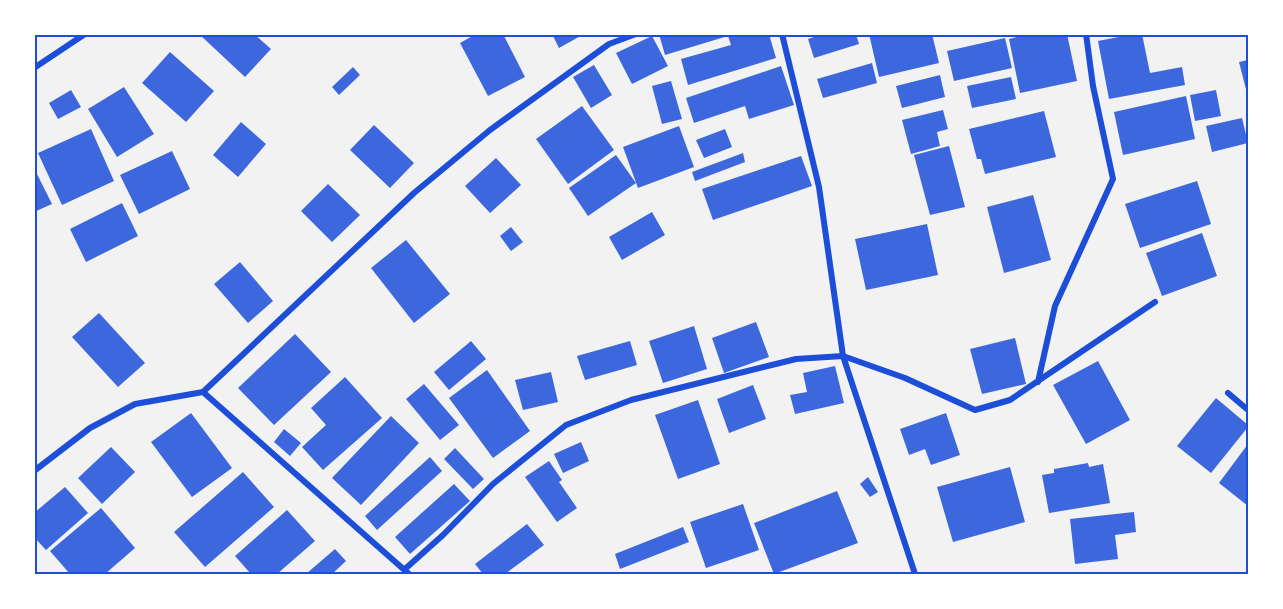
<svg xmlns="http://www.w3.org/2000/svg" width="1283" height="609" font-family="Rubik,sans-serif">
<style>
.building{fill:#3d67dc}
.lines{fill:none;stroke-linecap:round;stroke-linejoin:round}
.minor{stroke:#1d4ed8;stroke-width:6}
.neatline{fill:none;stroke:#1d4ed8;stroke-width:2}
</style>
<rect width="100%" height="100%" fill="#f2f2f2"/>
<!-- building -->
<path class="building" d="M199,34h55l17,15 -26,28z
M476,34h27l22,43 -37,19 -28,-53z
M552,34h32l-25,14z
M659,34h110l7,24 -88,27 -7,-26 50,-14 -3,-9 -63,19z
M823,34h33l3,10 -45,14 -6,-19z
M869,34h63l7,29 -60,14z
M1030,34h37l10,47 -57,12 -11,-54z
M1134,34h8l8,39 32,-6 3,18 -76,14 -11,-58z
M652,36l16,30 -36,18 -16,-31z
M1005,38l7,30 -58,13 -7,-30z
M170,52l44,39 -28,31 -44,-39z
M1248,60v37l-9,-35z
M872,63l5,20 -54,15 -6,-19z
M594,65l18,30 -21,13 -18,-31z
M781,66l13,39 -45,14 -4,-13 -51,17 -8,-25z
M353,67l7,8 -21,20 -7,-8z
M940,75l5,22 -43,11 -6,-22z
M1011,77l5,22 -44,9 -5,-22z
M671,81l11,38 -20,5 -10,-38z
M124,87l30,47 -37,23 -29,-48z
M71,90l10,17 -23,12 -9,-16z
M1216,90l5,26 -26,5 -5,-26z
M1186,96l9,43 -72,16 -9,-43z
M582,106l32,44 -46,34 -32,-45z
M943,110l5,19 -11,3 3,14 -29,8 -9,-34z
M1044,111l12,46 -71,17 -4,-15h-4l-8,-30z
M1242,118l6,25 -36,9 -6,-26z
M241,122l25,22 -28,33 -25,-22z
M374,125l40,38 -24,25 -40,-38z
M679,126l15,41 -56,21 -15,-41z
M91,129l23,52 -52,24 -24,-52z
M725,129l7,18 -28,11 -8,-18z
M949,146l16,61 -35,8 -16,-60z
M172,151l18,38 -51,25 -19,-39z
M743,153l2,9 -50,19 -3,-9z
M616,155l20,28 -48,33 -19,-28z
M801,156l11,30 -99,34 -11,-31z
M496,158l25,27 -31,28 -25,-27z
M34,168l18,36 -18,8z
M1197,181l14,43 -71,24 -15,-44z
M328,184l32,31 -28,27 -31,-31z
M1033,195l18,65 -47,13 -17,-66z
M122,203l16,33 -52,26 -16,-33z
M652,212l13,23 -43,25 -13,-23z
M927,224l11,51 -72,15 -11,-51z
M511,227l12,15 -12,9 -11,-15z
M1202,233l15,43 -55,20 -16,-43z
M406,240l44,54 -36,29 -43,-55z
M240,262l33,39 -25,22 -34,-39z
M99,313l46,50 -27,24 -46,-50z
M756,322l13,35 -45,16 -12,-35z
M694,326l13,43 -44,14 -14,-42z
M295,334l36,38 -57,53 -36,-37z
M1015,338l11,46 -44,10 -12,-45z
M471,341l15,18 -37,31 -15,-18z
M630,341l7,24 -52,15 -8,-24z
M1098,361l32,59 -44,24 -33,-59z
M835,366l9,37 -49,11 -5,-19 17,-3 -4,-19z
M487,370l43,61 -37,27 -44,-60z
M551,372l7,30 -35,8 -8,-30z
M345,377l37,41 -59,52 -21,-23 24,-22 -15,-17z
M424,384l35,41 -19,15 -34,-41z
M753,385l13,34 -37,14 -12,-34z
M1216,398l32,27v2l-37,46 -34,-27z
M698,400l22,64 -42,15 -23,-64z
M191,413l41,55 -40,29 -41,-55z
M946,413l14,42 -29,10 -6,-16 -16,6 -9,-26z
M391,416l28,27 -58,62 -29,-27z
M284,429l17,14 -11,13 -16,-14z
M581,442l8,19 -26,12 -9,-19z
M1248,444v62l-29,-23z
M111,447l24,25 -33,32 -24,-26z
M455,448l29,31 -11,10 -29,-30z
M430,457l12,14 -65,59 -12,-14z
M549,461l13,19 -3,2 18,26 -20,14 -32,-45z
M1088,463l1,4 14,-3 7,39 -61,10 -7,-38 12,-2v-4z
M1010,467l15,55 -72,20 -16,-55z
M243,472l31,35 -69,60 -31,-35z
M868,477l10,15 -8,5 -10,-13z
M454,484l16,17 -60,53 -15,-17z
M65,487l23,26 -42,37 -12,-13v-24z
M837,491l21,52 -84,31 -20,-51z
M743,504l16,46 -53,18 -16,-46z
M101,508l34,40 -30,26h-35l-20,-23z
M287,510l28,31 -38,33h-26l-16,-18z
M1134,512l2,20 -21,3 3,24 -43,5 -5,-45z
M527,524l17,21 -39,29h-22l-8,-10z
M683,527l6,15 -69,27 -5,-15z
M335,549l11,12 -14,13h-26z"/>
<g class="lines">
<!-- minor -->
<path class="minor" d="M782,34l37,153 24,169 72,218
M34,68l51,-34
M1038,382l17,-76 58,-127 -20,-93 -7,-52
M203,392l206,182
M1228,393l20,17
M34,471l56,-43 45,-24 68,-12 211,-199 76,-63 119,-86 27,-10
M405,569l38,-34 50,-51 73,-59 65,-25 165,-41 47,-3 62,22 70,32 35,-10 145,-98"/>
</g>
<!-- border -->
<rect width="1283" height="609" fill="none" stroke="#ffffff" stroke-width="72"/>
<rect x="36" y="36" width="1211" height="537" class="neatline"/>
</svg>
